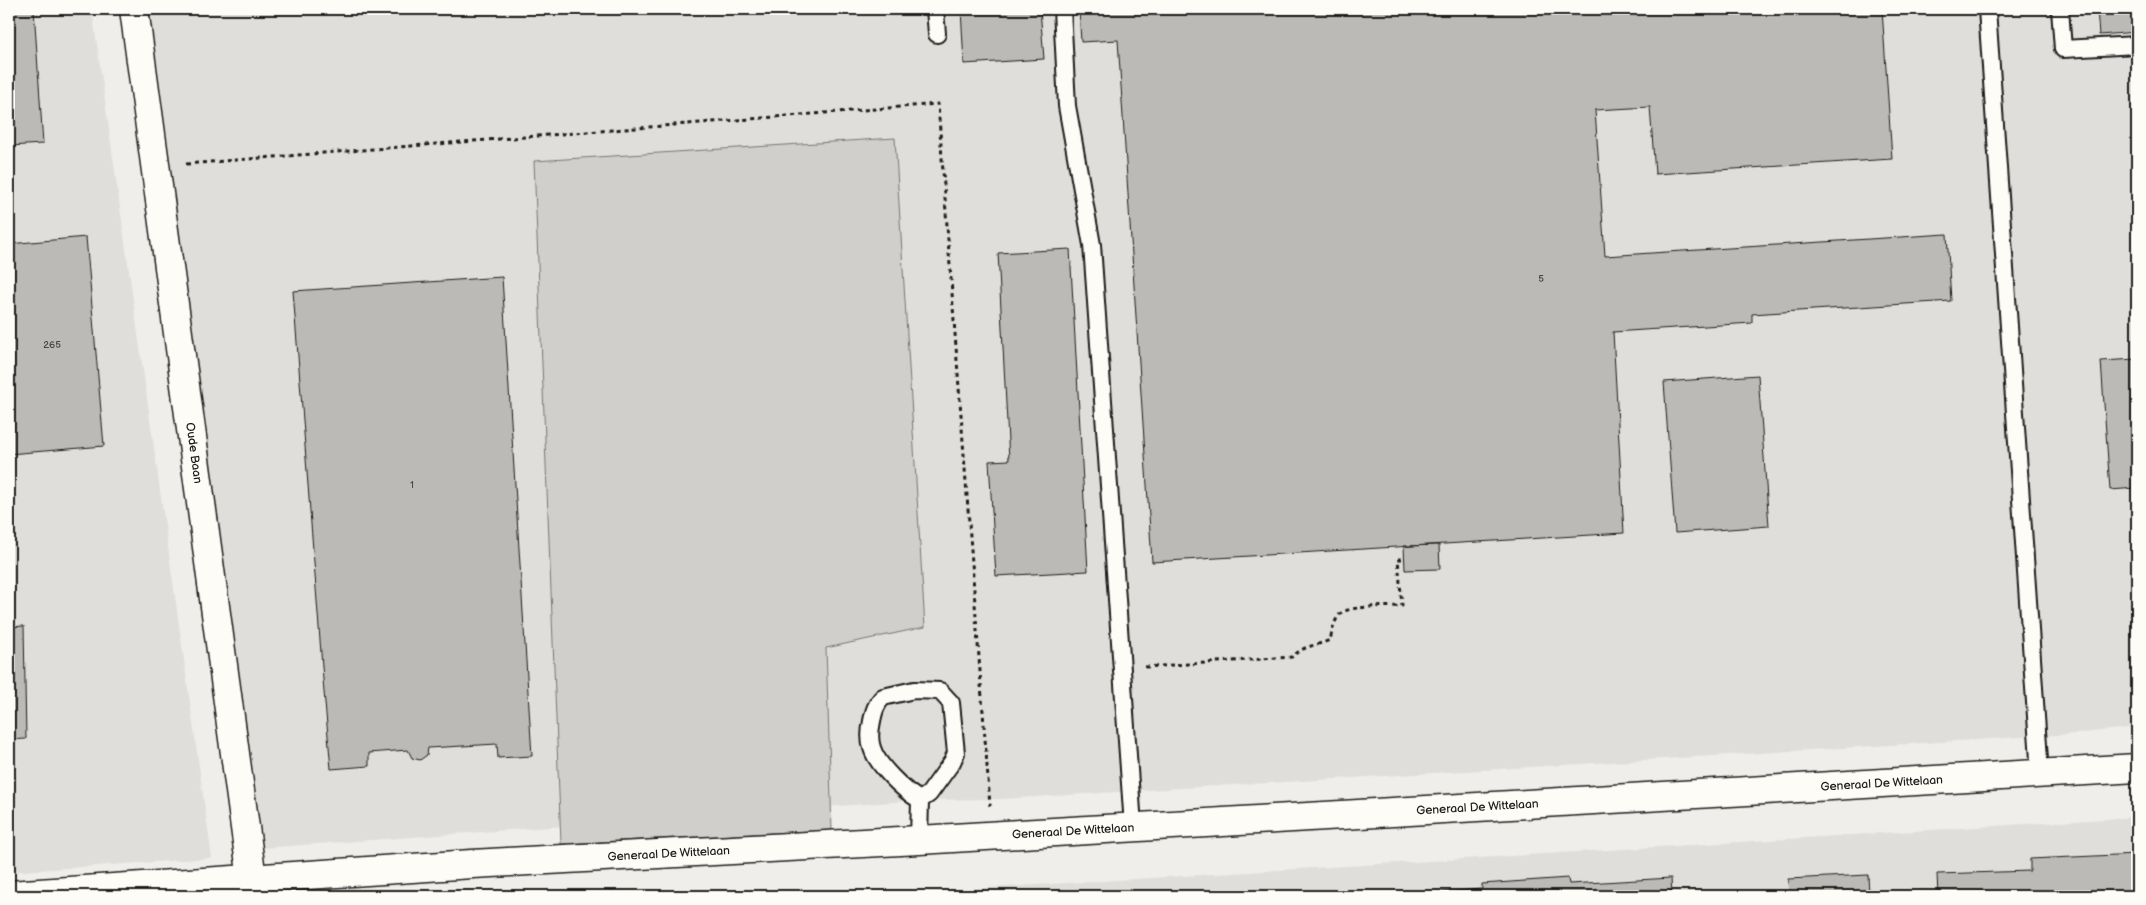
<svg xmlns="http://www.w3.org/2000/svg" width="2146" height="905" font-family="'Balsamiq Sans',sans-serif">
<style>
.built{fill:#e0deda}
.green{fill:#d0cfcc;stroke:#767674}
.building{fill:#bbbab6;stroke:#1c1c1c}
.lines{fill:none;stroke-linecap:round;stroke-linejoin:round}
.service-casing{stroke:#1c1c1c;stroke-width:20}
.minor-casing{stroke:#1c1c1c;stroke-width:31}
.path{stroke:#1c1c1c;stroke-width:3;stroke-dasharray:4 4;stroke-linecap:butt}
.service{stroke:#fdfcf7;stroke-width:16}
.minor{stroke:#fdfcf7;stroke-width:28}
.labels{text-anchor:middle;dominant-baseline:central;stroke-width:4;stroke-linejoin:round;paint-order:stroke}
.number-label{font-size:10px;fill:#444442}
.street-label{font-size:12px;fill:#1c1c1c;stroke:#fdfcf7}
</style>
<rect width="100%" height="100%" fill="#f0eeea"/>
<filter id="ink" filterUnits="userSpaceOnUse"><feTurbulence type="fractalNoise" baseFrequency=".02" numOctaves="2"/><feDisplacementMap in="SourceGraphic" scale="10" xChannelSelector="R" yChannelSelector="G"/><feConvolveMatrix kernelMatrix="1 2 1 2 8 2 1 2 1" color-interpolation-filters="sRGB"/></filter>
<g filter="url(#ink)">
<!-- built -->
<path class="built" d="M9,9h83l120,849 -203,14z
M149,9h1988v718l-62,7 -1072,65 -83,1 -673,49z
M2137,817v79h-1282l884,-54z"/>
<!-- green -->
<path class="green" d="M895,138l30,489 -99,21 6,182 -271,14 -27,-683z"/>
<!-- building -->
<path class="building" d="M9,9h25l9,135 -34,2z
M961,9h79l4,50 -80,5z
M1079,9h803l10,150 -237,15 -5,-67 -55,3 10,146 342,-22 4,67 -199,13v9l-139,9 11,201 -472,29 -34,-522 -37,2z
M2097,9h40v23l-38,3z
M86,237l18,209 -95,8v-210z
M1070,249l18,322 -92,5 -7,-115 20,-1 -11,-207z
M502,277l30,479 -34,2 -1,-14 -69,4 -1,7 -7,5 -8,-2 -4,-8 -39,3v13l-38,3 -7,-77 -31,-401z
M2137,359v129l-27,2 -9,-129z
M1758,375l11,151 -94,7 -11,-151z
M1439,545l1,24 -35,1 -1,-24z
M24,626l2,113 -17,1v-113z
M2137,854v42h-199l-1,-22 93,-3v-12z
M1868,875l1,21h-80l-1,-17z
M1568,878l1,6 102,-6 1,18h-257v-2l67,-5v-5z"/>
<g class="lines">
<defs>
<path id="service" d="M935,9l2,25
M1062,9l5,97 25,139 41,581
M1987,9l53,765
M2060,9l3,40 74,-4
M919,840l1,-40 9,-6 23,-32 4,-9 -5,-50 -11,-12 -26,-1 -31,7c-7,7 -9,14 -11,24 -2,9 -3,18 0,27 5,17 32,43 48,52"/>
<g id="minor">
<path id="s1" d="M134,9l118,870 4,17"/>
<path id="s2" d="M9,895l463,-31 447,-24 1218,-72"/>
</g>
</defs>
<!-- service casing -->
<use href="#service" class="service-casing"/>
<!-- minor casing -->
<use href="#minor" class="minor-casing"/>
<!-- path -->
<path class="path" d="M186,164l752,-60 52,702
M1145,667l147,-10c14,-13 22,-10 38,-17 2,-7 4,-20 10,-26 9,-9 48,-7 62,-8l-4,-47h7"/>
<!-- service -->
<use href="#service" class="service"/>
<!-- minor -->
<use href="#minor" class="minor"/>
</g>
</g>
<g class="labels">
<!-- number labels -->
<g class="number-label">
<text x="1541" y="279">5</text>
<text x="52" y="345">265</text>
<text x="412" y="485">1</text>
</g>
<!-- street labels -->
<g class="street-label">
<text stroke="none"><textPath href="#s1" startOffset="448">Oude Baan</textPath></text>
<text stroke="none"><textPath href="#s2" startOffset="1876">Generaal De Wittelaan</textPath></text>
<text stroke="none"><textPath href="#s2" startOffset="1471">Generaal De Wittelaan</textPath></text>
<text stroke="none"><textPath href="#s2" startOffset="1066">Generaal De Wittelaan</textPath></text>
<text stroke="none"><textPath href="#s2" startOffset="661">Generaal De Wittelaan</textPath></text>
</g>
</g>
<!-- margin -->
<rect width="2146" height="905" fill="none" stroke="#fdfcf7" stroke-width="30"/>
<rect x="15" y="15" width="2116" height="875" fill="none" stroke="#1c1c1c" stroke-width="2" filter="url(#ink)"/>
</svg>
